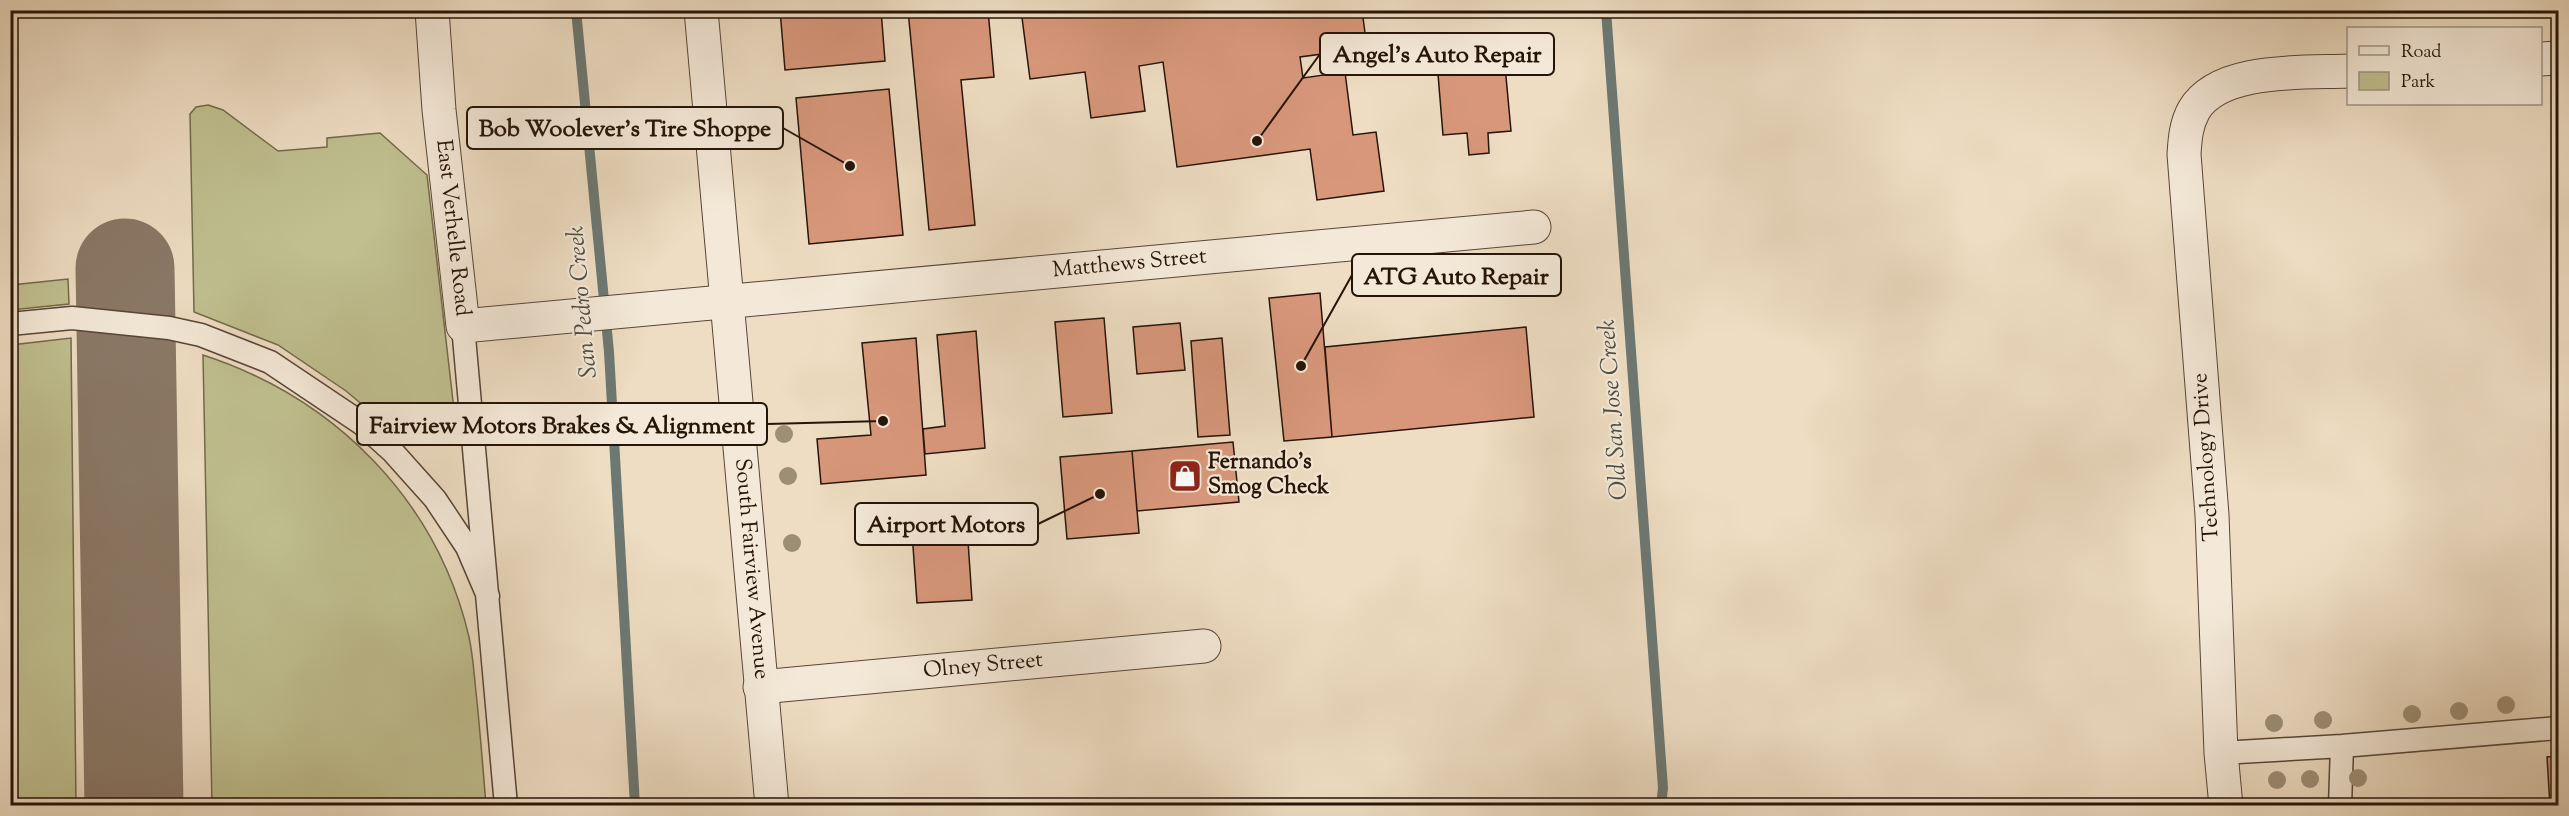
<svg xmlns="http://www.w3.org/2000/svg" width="2569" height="816" font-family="'Sorts Mill Goudy',serif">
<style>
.green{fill:#c0bf8f;stroke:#726a4c;stroke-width:1.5}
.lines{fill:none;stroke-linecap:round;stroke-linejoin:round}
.stream{stroke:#6c7873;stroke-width:10}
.taxiway{stroke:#8a7866;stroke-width:99}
.building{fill:#d8977b;stroke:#251408;stroke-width:1.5}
.service-casing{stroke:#574637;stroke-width:25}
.minor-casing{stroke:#574637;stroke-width:35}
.tertiary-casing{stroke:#574637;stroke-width:35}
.service{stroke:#f4e9d8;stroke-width:22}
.minor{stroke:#f4e9d8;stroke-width:33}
.tertiary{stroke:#f4e9d8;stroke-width:33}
.tree{fill:#9d8f76}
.labels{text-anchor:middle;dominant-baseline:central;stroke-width:4.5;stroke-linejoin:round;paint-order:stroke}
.street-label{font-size:22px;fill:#251408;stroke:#f4e9d8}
.poi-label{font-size:22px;font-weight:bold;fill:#251408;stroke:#f4e9d8;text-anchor:start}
.water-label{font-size:24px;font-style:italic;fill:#4e4e46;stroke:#f4e9d8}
.leader{fill:none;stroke:#251408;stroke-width:2}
.callout-dot{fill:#251408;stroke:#f4e9d8;stroke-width:2}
.callout{fill:#f4e9d8;stroke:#251408;stroke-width:2}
.callout-label{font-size:24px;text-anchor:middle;font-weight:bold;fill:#251408}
</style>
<rect width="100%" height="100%" fill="#eeddc3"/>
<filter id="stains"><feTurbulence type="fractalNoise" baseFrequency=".00333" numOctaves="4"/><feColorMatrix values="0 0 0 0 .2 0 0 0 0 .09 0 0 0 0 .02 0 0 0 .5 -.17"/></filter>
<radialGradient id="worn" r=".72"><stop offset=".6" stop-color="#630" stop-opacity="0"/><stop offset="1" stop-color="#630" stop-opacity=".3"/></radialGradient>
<!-- green -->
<path class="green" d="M208,105l15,5 55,41 49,-4v-9l53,-5 47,42 29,252 -19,3 -7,7 -10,3 -18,-2 -56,-47 -68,-46 -84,-33 -4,-198 6,-7z
M68,279l1,25 -58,6v-25z
M71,338l5,467h-65v-460z
M203,355c132,43 234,145 266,282 4,18 5,37 7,55 4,38 7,76 10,113h-274z"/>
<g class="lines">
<!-- stream -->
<path class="stream" d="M576,10l33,342 26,454
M1606,10l57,778 -2,18"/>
<!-- taxiway -->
<path class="taxiway" d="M125,268l9,538"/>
</g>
<!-- building -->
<path class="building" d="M780,10h101l4,51 -100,9z
M908,10h80l6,67 -33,3 14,145 -46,5z
M1021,10h105l1,6 33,-6h202l5,38 -67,9 3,21 42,-6 8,63 23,-3 8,59 -67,9 -7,-51 -133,18 -14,-105 -24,4 6,45 -54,7 -6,-46 -55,7z
M1503,44l8,87 -23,2 1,20 -20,2 -2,-22 -24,2 -7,-85z
M889,89l14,146 -94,9 -13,-146z
M1320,293l12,144 -48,4 -15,-143z
M1104,318l8,95 -49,4 -8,-95z
M1180,323l5,47 -48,4 -4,-47z
M1526,327l8,90 -202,20 -7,-90z
M976,331l9,117 -60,6 -2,-25 22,-3 -8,-91z
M916,338l10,137 -105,9 -4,-45 54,-4 -9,-92z
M1222,338l8,97 -32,2 -7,-96z
M1233,442l6,60 -102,9 -5,-60z
M1132,451l7,82 -72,6 -7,-82z
M965,512v4l31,-2 1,24 -29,3 4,59 -55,3 -6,-85z
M2558,756v50h-8l-3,-49z"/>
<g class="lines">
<defs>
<path id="service" d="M10,324l62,-6 97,10 32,7 69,27 91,61 31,28 43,48 32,48 21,49
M463,326l43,480
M2221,753l121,-7 216,-18
M2340,806l2,-60"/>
<g id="minor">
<path id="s1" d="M432,10l7,100 24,216 1071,-99"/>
<path d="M2540,59l18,-1"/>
<path id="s2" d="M760,687l444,-41"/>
<path d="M2226,806l-5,-53 -9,-238 -28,-361c1,-15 2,-30 10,-44 25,-43 110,-37 154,-39"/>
</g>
<g id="tertiary">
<path id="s3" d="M701,10l71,796"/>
</g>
</defs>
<!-- service casing -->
<use href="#service" class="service-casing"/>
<!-- minor casing -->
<use href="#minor" class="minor-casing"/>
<!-- tertiary casing -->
<use href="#tertiary" class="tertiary-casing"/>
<!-- service -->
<use href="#service" class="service"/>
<!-- minor -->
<use href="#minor" class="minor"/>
<!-- tertiary -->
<use href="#tertiary" class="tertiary"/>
</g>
<!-- trees -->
<g class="tree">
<circle cx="784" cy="434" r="9"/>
<circle cx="788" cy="476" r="9"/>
<circle cx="792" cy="543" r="9"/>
<circle cx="2506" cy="705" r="9"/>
<circle cx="2459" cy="711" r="9"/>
<circle cx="2412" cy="714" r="9"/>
<circle cx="2323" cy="720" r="9"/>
<circle cx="2274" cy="723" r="9"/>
<circle cx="2358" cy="778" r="9"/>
<circle cx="2310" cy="779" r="9"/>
<circle cx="2277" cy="780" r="9"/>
</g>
<!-- icons -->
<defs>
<symbol id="shop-square" viewBox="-11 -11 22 22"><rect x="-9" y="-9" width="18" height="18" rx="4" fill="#8f2418" stroke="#f4e9d8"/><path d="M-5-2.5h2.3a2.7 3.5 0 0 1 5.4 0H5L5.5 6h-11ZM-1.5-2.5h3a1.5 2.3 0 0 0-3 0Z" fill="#fff"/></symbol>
</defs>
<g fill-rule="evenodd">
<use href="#shop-square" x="1166" y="457" width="38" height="38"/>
</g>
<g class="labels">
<!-- street labels -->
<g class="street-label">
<text stroke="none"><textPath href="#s1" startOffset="219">East Verhelle Road</textPath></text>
<text stroke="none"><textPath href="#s1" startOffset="987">Matthews Street</textPath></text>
<text transform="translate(2207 457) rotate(-94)">Technology Drive</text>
<text stroke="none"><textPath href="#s3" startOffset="561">South Fairview Avenue</textPath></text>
<text stroke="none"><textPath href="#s2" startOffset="224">Olney Street</textPath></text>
</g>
<!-- poi labels -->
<g class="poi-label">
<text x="1208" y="463">Fernando's<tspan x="1208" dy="25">Smog Check</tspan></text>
</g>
<!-- water labels -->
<g class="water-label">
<text transform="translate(583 302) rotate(-95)">San Pedro Creek</text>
<text transform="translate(1614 410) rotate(-94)">Old San Jose Creek</text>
</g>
</g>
<!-- callouts -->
<path class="leader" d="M1257 141L1320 54M850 166L783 128M1301 366L1352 275M883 421L767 424M1100 494L1038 524"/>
<g class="callout-dot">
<circle cx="1257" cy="141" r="6"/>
<circle cx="850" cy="166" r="6"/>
<circle cx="1301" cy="366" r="6"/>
<circle cx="883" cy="421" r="6"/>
<circle cx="1100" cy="494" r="6"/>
</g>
<g class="callout">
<rect x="1320" y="33" width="234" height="42" rx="6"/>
<rect x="467" y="107" width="316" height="42" rx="6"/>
<rect x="1352" y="254" width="209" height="42" rx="6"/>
<rect x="357" y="403" width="410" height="42" rx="6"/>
<rect x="855" y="503" width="183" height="42" rx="6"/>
</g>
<g class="callout-label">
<text x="1437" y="62">Angel's Auto Repair</text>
<text x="625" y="136">Bob Woolever's Tire Shoppe</text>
<text x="1456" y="284">ATG Auto Repair</text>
<text x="562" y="433">Fairview Motors Brakes &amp; Alignment</text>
<text x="946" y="532">Airport Motors</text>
</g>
<!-- margin -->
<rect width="2569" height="816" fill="none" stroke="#eeddc3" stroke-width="36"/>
<rect x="12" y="12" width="2545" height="792" fill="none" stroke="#251408" stroke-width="3"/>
<rect x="18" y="18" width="2533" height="780" fill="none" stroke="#251408" stroke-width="1.5"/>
<!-- legend -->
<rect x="2347" y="27" width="195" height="78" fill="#f4e9d8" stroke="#a19485" stroke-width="1.5"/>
<rect x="2359" y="46" width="30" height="9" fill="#f4e9d8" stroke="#a19485" stroke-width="1.5"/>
<text x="2401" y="57" font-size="18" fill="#251408">Road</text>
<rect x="2359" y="72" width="30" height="18" fill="#c0bf8f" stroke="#a19485" stroke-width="1.5"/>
<text x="2401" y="87" font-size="18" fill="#251408">Park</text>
<rect width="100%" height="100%" filter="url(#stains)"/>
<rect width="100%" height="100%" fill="url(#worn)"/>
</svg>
